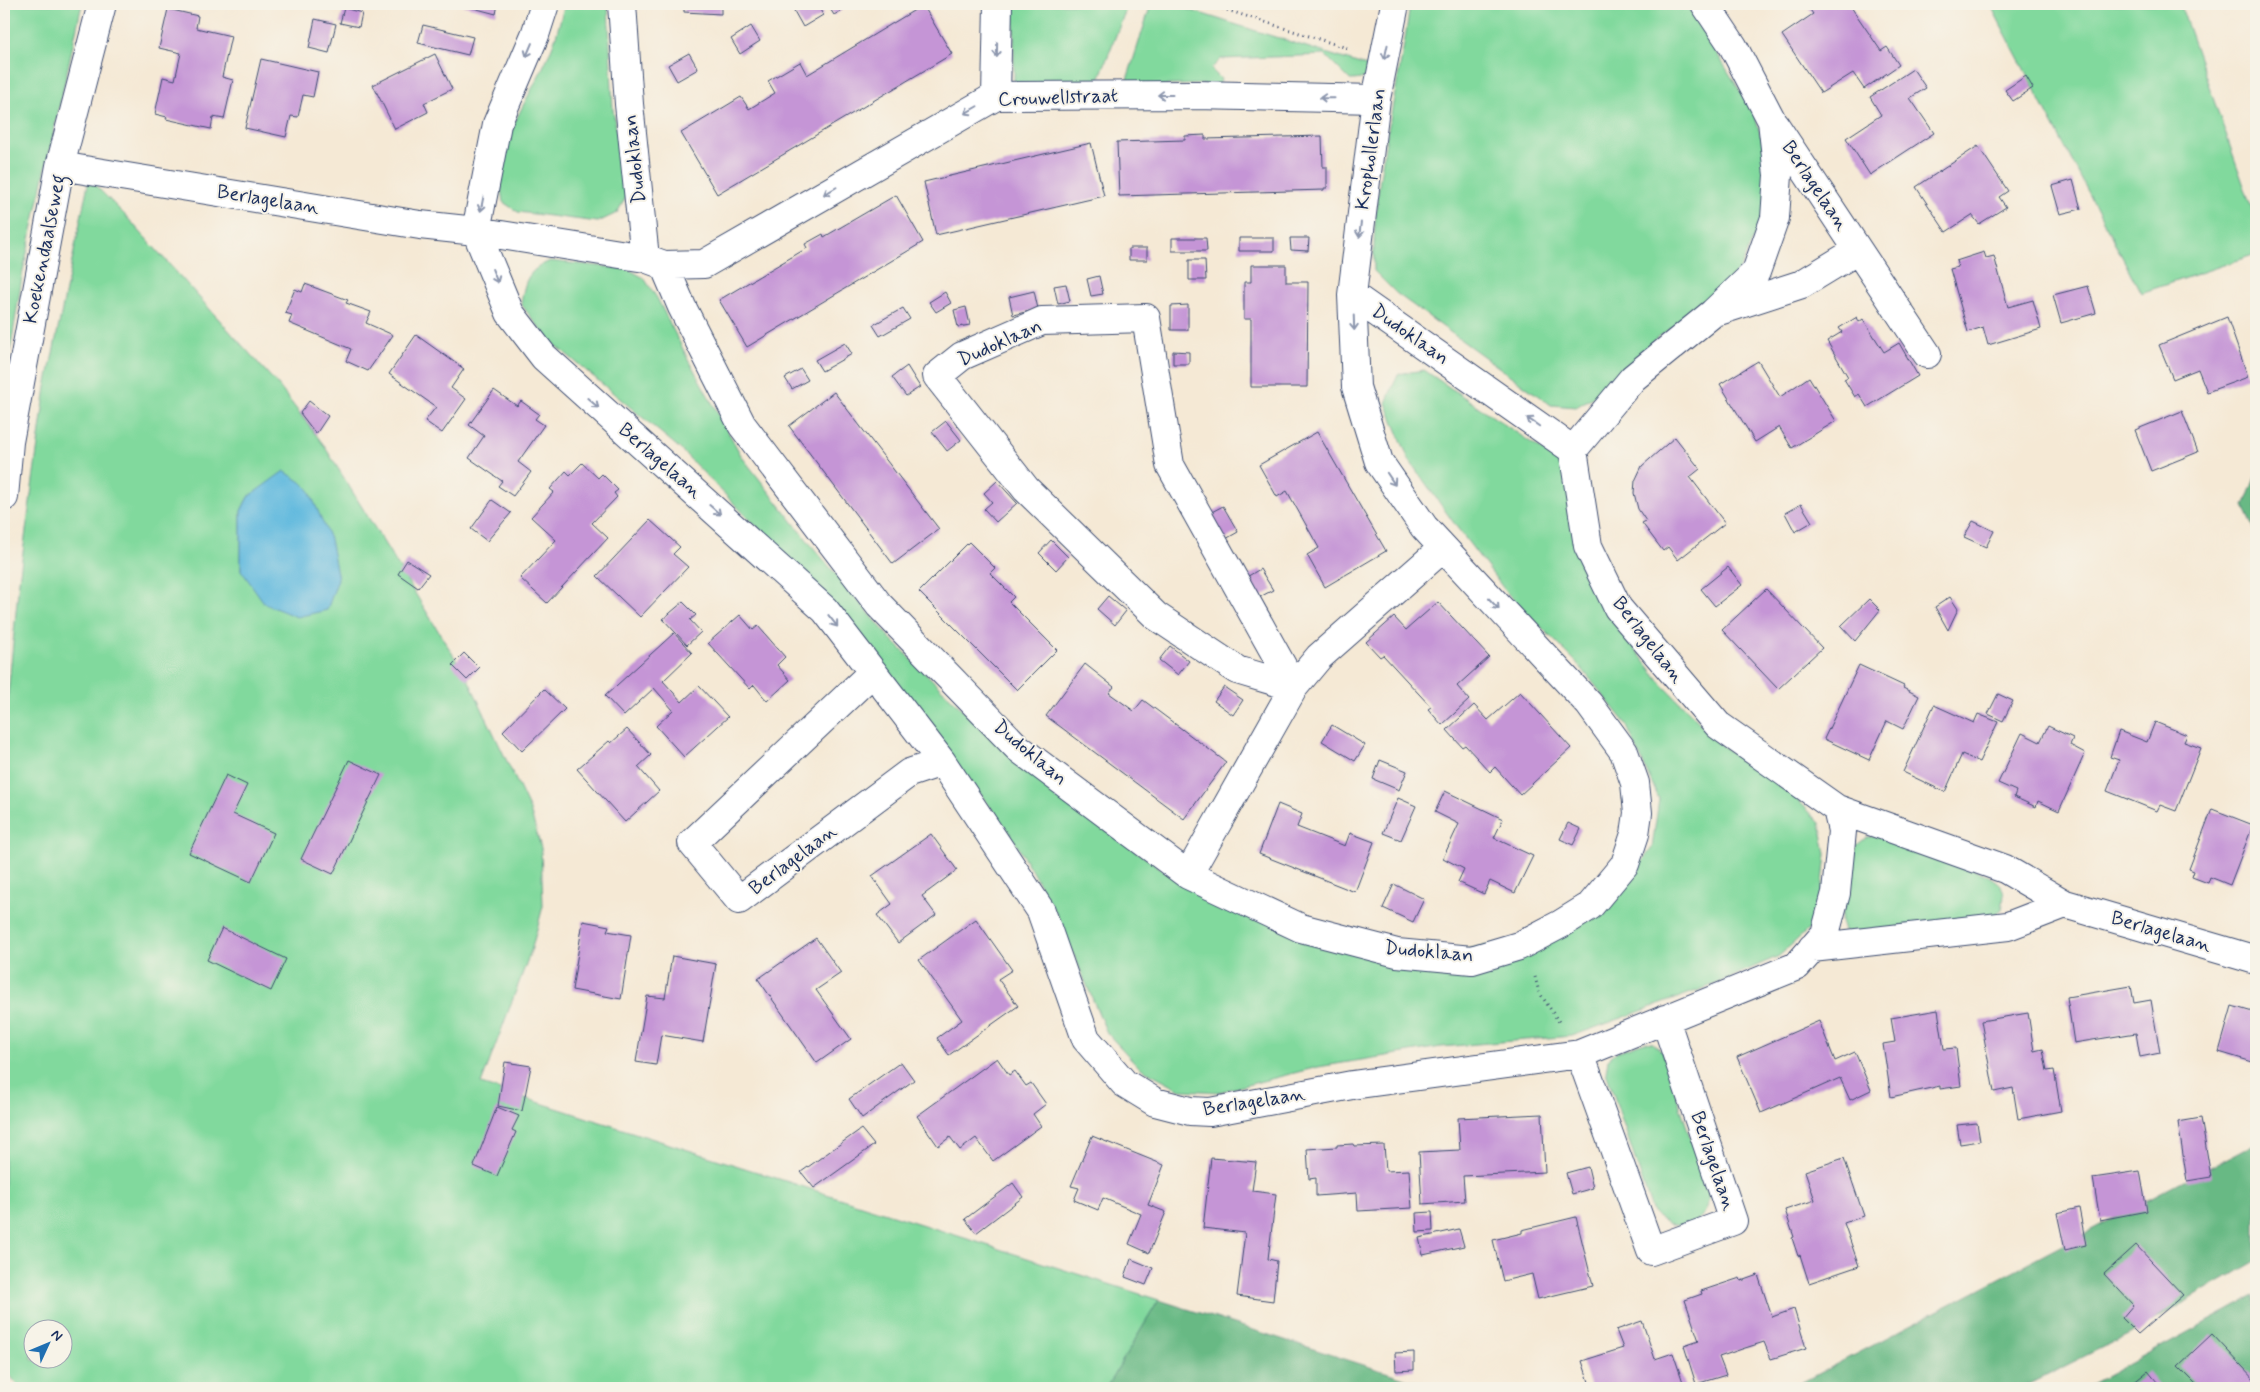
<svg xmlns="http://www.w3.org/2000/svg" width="2260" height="1392" font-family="Mynerve,sans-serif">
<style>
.green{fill:#81d99d;stroke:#4e847e;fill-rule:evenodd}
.forest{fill:#68b984;stroke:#427471}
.water{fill:#61b9de;stroke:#3e749e}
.building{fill:#c595d6}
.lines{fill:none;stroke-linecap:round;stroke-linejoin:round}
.minor-casing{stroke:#3c4b70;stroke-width:30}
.path{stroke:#3c4b70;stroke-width:3;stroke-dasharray:1 4;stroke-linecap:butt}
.minor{stroke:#fff;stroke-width:28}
.oneway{stroke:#8d97ae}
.labels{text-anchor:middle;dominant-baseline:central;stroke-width:4;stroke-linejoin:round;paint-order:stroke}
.street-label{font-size:20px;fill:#1b2f5e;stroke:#f7f3e8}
</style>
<rect width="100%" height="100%" fill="#f7f3e8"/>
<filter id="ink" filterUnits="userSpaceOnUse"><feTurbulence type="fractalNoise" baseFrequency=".02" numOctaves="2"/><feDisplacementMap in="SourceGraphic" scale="10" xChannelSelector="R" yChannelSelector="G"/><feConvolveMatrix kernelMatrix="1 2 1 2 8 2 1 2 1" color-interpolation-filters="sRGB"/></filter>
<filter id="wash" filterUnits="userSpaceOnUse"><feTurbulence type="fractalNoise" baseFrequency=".0096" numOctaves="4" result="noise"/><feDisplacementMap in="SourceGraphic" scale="20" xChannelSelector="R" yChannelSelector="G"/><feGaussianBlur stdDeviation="1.12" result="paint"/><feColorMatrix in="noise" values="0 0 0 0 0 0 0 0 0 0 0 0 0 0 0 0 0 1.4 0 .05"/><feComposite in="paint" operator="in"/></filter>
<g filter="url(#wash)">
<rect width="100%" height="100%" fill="#f5e9d5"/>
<!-- green -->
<path class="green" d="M4,4h78l-59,267 -19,119z
M565,4h43l5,106 11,63 2,24 -9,16 -19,9 -80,-10 -15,-10c-12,-58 26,-100 47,-150 7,-15 10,-33 15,-48z
M1014,4h114l-32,83 -82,-3z
M1151,4h20l205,65c-6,9 -16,11 -26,11l-25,-25 -104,4 -10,10 10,10 -1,5 -95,2z
M1410,4h276l68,109 14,47 -4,55 -25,55 -39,39 -46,31 -54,53 -24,14 -25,-2 -155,-112 -22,-22c-3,-90 25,-178 36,-267z
M1990,4h190l76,216v34l-115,39z
M89,179l35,35 154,171 45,59 145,235 62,131 11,38 2,58 -11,42 -51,136 678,216 -53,88h-1086l-16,-20v-632l15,-155 27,-194zM248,497l-7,73v-59zM32,1330h30v30h-30z
M550,261l78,8 16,9 13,20 31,61 54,98 69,88 80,94 84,83 89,80 120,82 200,79 187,-32 44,-33 37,-50 7,-49 -33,-75 -47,-59 -72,-72 -51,-67 -47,-66 -23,-57 12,-29 26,-4 130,88 9,13 56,157 43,56 60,62 71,49 27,28 6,31 -4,38 -13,37 -30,27 -66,29 -141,51 -131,11 -123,20 -99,25 -37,-2 -43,-23 -32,-34 -50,-118 -47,-82 -117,-153 -103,-120 -112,-113 -131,-109 -26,-34c4,-24 6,-33 29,-43z
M1878,836l109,39c17,11 19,14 15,34l-14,11 -144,12 -3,-11 16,-76 10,-8z
M1645,1042l8,1 9,8 47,144c-1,4 -1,11 -3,15 -13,23 -37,18 -53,3l-47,-141 2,-13 8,-7z"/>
<!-- forest -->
<path class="forest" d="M2256,475v57l-12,-26z
M2256,1143v118l-121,70 -114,57h-230z
M2256,1295v93h-171z
M1159,1300l277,88h-330z"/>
<!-- water -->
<path class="water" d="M284,471l17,11 8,8 21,49 8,40 -11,31 -30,7 -32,-13 -24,-34v-59l7,-14z"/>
<g id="blocks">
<!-- building -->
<path class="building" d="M350,4h15l-1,4z
M458,4h40l-2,10z
M684,4h37v10l-37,-2z
M807,4h10l6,11 -20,12 -9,-16z
M827,4h14l3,5 -10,6z
M1806,4h43l32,47 6,-4 12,18 -35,24 -11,-16 -32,20 -39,-58 31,-21z
M923,5l29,49 -235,140 -36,-61 60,-36 8,12 26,-16 -7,-12 32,-19 7,13z
M344,8l18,5 -3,14 -19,-4z
M168,9l30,7 -2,12 35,8 -9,41 11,3 -9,39 -11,-2 -2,12 -45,-10 1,-2 -12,-3 8,-37 12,3 6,-27 -22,-5z
M315,19l21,5 -7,29 -20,-5z
M423,25l50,12 -5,18 -50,-12z
M751,26l9,15 -20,13 -9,-15z
M689,53l9,16 -21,12 -9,-16z
M435,54l17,35 -28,14 4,9 -33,17 -22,-44z
M261,59l57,13 -5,25 -10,-2 -5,22 -7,-1 -5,21 -41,-9z
M1913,69l13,19 -16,10 24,35 -64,42 -24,-37 35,-23 -11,-18z
M2026,76l7,12 -20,13 -8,-11z
M1205,135v4l117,-3 1,31h4v21h-3v2l-205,6 -2,-54 68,-2v-4z
M1091,143l13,53 -168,39 -12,-53z
M1978,146l30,45 -9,6 7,10 -27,17 -7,-9 -26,17 -30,-45z
M2073,180l8,29 -21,5 -8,-28z
M896,195l27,47 -176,105 -28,-47 88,-52 -2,-4 18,-10 1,3z
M1172,238h34l1,13h-35z
M1239,238h35v13h-35z
M1290,238h19l-1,13 -17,-1z
M1129,248h18v12h-18z
M1984,252l2,6 8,-2 14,51 25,-7 8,29 -53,16 -5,-18 -15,5 -18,-63 8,-2 -2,-6z
M1189,260h16l1,20h-17z
M1251,265h35v17h22l-1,105h-56v-68h-7v-37h7z
M1099,276l4,18 -12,2 -4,-17z
M305,284l43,16 -2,3 25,9 -5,11 27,12 -25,36 -22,-10 5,-12 -62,-26 3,-8 -7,-2 10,-24 7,3z
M1066,284l4,17 -12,3 -4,-18z
M2088,286l8,27 -35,10 -8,-28z
M1034,291l4,18 -25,6 -4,-18z
M945,292l6,11 -15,9 -7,-10z
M1188,305v25h-17v-24z
M966,307l4,18 -12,2 -4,-17z
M903,308l7,11 -30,17 -7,-11z
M1857,317l2,5 4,-3 21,33 15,-9 19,33 -51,31 -8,-13 -4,3 -11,-18 4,-2 -21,-36 15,-9 -3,-4z
M2227,317l21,60 -41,15 -9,-23 -25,10 -14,-34z
M416,335l48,34 -13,19 15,11 -24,34 -17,-12 11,-14 -47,-33z
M845,343l7,11 -30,17 -7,-11z
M1173,351l16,1v12h-16z
M1758,361l22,36 29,-20 27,44 -44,27 -13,-21 -24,15 -35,-58z
M907,366l13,21 -14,9 -14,-19z
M801,369l7,11 -16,9 -7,-11z
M494,390l23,16 4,-5 18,13 -4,5 9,6 -26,37 13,10 -18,24 -15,-10 4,-5 -33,-23 15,-22 -15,-11z
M834,392l105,137 -46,35 -104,-138z
M309,401l19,15 -12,18 -16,-21z
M2182,411l16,41 -47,19 -16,-41z
M946,421l15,19 -14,11 -15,-19z
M1317,432l69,119 -61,36 -18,-32 12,-7 -32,-57 -10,6 -18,-32z
M1675,437l25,32 -10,8 35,46 -47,37 -10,-13 -5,4 -21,-28 4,-2 -8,-12 -4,-16 1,-12 7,-15z
M582,463l16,15 4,-4 16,16 -4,3 3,4 -25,26 16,15 -61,65 -27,-25 36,-38 -25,-23 23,-25 -4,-3 16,-18 4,4z
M997,481l20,22 -21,19 -12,-13 8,-7 -8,-9z
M492,500l19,13 -24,28 -16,-12z
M1801,504l11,18 -17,10 -10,-19z
M1223,506l15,26 -14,8 -16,-26z
M650,520l30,27 -7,7 15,13 -48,50 -43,-41z
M1973,521l21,10 -8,16 -22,-10z
M1051,540l17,17 -12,13 -17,-17z
M969,542l26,26 -5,5 24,24 -5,5 48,48 -40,40 -98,-98z
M407,560l22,14 -11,14 -20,-14z
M1728,567l14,18 -27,21 -14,-17z
M1260,569l13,21 -15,8 -13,-20z
M1766,589l56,59 -44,41 -56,-59z
M1108,596l18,15 -11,14 -18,-16z
M1950,597l8,12 -10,21 -13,-23z
M1869,599l11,11 -25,31 -14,-15z
M683,602l13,13 -6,5 11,12 -14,13 -24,-26z
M1438,602l51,55 -32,29 12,14 -27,25 -14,-16 3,-2 -48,-52 -3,2 -14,-15 28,-25 12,13z
M740,615l13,15 5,-4 27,31 -8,8 13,15 -23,21 -13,-16 -4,4 -42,-46z
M674,633l18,20 -29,28 19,21 17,-16 29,31 -44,40 -28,-31 17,-16 -19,-22 -30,28 -19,-20z
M1170,646l19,15 -11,14 -19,-15z
M464,653l15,15 -12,12 -15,-15z
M1085,664l29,23 -5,6 25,18 9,-11 83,62 -42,57 -138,-103z
M1859,665l45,21 -1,2 16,8 -16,33 -16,-8 -18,39 -45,-21z
M1224,687l19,13 -10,15 -19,-14z
M544,689l21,20 -43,42 -19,-20z
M1520,692l51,56 -51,47 -25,-28 -5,5 -25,-27 -3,2 -15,-17 27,-25 14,15z
M1998,694l15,7 -10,20 -15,-7z
M1934,705l40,18 4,-9 20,8 -19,40 -17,-8 -17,38 -42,-20z
M2155,722l32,13 -3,7 17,6 -25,63 -16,-6 -3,6 -50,-20 12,-31 -9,-3 9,-26 28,11z
M1332,725l33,20 -10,16 -33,-20z
M2048,726l25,12 -3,7 15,8 -26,58 -21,-10 -2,6 -22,-10 2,-6 -18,-8 24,-50 18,9z
M627,729l24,26 -13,12 21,24 -34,31 -48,-53 32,-28 2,2z
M349,760l32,15 -48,99 -32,-15z
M1380,760l27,11 -8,19 -26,-11z
M226,775l21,10 -14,29 41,19 -23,49 -62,-29z
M1445,791l58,28 -9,19 39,18 -18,37 -25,-12 -6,13 -26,-12 6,-13 -21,-11 16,-34 -24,-12z
M1398,798l18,8 -15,34 -18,-7z
M1278,804l24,10 -5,13 48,19 5,-13 24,9 -19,50 -96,-38z
M2212,809l41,16 -23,60 -20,-8 -2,6 -16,-6 2,-6 -5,-2z
M1568,823l13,6 -8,16 -13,-6z
M931,834l26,36 -35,26 14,19 -38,28 -21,-28 15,-11 -20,-28z
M1394,884l30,15 -11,23 -30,-14z
M976,919l36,51 -14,9 20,27 -69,49 -12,-17 25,-18 -43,-60z
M583,921l26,5 -2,5 24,4 -10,64 -49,-9z
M222,928l64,31 -15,32 -64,-31z
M816,938l25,35 -25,17 35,49 -34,24 -59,-84z
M672,956l44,8 -13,78 -42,-7 -5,30 -20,-3 11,-66 18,2z
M2131,986l3,17 17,-3 9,53 -20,4 -4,-24 -62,10 -7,-46z
M2232,1006l24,7v50l-37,-11z
M1938,1010l6,39 12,-1 5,38 -21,3v-3l-49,11 -8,-53 12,-2 -4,-24z
M2028,1013l6,38 9,-2 4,22 7,-1 7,41 -43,8 -5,-31 -19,4 -13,-71z
M1819,1021l16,40 20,-9 16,38 -21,10 -10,-22 -79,35 -24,-56z
M997,1058l12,17 6,-4 11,15 5,-3 15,21 -13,10 8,12 -48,35 -17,-23 -16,12 -10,-13 -12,9 -21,-30z
M505,1062l26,4 -9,45 -24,-5z
M901,1062l13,18 -52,38 -13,-19z
M497,1107l22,9 -7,14 4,2 -19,44 -23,-10z
M1542,1114l3,58 -82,4 2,25 -43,3 -3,-52 41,-2 -2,-32z
M2201,1118l10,59 -24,4 -9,-59z
M1977,1123l3,18 -20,3 -3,-19z
M861,1129l13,16 -60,43 -13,-16z
M1092,1136l72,29 -16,40 18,7 -17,41 -20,-9 12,-30 -38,-16 -5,12 -24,-10 5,-12 -8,-2z
M1353,1144l1,2 30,-1 2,26 23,-1 3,38 -54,3 -1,-18 -41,3v-18l-7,1 -2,-30 30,-2v-2z
M1211,1158l45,4 -4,29 24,3 -8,65 9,2 -4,40 -36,-5 8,-63 -42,-5z
M1844,1158l20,58 -20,7 15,43 -50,17 -9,-28 -2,1 -6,-18 2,-1 -9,-27 30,-10 -10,-29z
M1588,1167l5,21 -21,6 -6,-21z
M2140,1171l7,40 -47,9 -7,-42z
M1013,1183l10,14 -47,36 -11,-14z
M2079,1208l7,37 -21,5 -8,-37z
M1432,1212l1,19 -16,1 -1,-19z
M1576,1217l17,69 -55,13 -6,-25 -29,7 -10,-41 29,-7v-3z
M1459,1229l5,17 -41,9 -4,-17z
M2136,1245l47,50 -45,39 -16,-16 11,-13 -29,-31z
M1131,1259l22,9 -7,17 -21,-8z
M1758,1275l14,42 22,-8 12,39 -35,11 -7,-17 -22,7 -23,8 7,18 -30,9 -12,-38 15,-5 -14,-41 17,-6 -1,-3 39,-13 1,3z
M1642,1321l13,38 18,-6 12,35h-94l-9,-27 41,-13 -7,-18z
M2212,1334l44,47v7h-56l-22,-22z
M1414,1352v18l-18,1 -1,-18z
M2148,1371l14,17h-35z"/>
</g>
</g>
<g filter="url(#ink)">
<use href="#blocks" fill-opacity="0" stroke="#3c4b70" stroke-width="1"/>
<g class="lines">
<defs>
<path id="minor" d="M545,4l-10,31 -38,89 -21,107 34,82 34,44 281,253 117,152 99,149 45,128 38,44 31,19 35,9 20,1 142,-27 228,-31 217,-88 28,-32 11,-41 6,-62 -5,-22 -119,-84 -100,-117 -30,-62 -15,-96 60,-72 80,-65 43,-41 19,-54 3,-43 -6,-54 -39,-75 -28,-42
M622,4l7,100 16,154 19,7 18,42 60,118 137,180 139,143 170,127 113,53 96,25 75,7 47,-14 42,-22 29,-18 35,-42 10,-30 3,-21 -3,-30 -11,-31 -35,-48 -165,-177 -45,-65 -23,-75 -4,-92 221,155
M996,96l2,-92
M1775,125l152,229
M60,166l360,59 56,6 169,27
M664,265l40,-1 292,-168 200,-1 180,4
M1352,295l24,-196 19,-95
M1719,311l83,-27 56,-34
M1146,318l24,147 124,222 -57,-17 -81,-54 -130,-127 -89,-113 25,-20 80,-35z
M4,497l5,-55 51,-276 42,-162
M873,672l-181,171 47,57 170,-127 33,-11
M1837,809l168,60 60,35
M1188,875l106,-188 25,-30 124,-109
M1812,948l196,-22 57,-22 191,56
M1580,1054l71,197 82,-30 -68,-202"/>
</defs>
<!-- minor casing -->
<use href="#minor" class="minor-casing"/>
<!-- path -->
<path class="path" d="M1208,4l142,45
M1535,977l4,15 20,30"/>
<!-- minor -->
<use href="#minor" class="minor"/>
</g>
<!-- one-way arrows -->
<defs><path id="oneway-shaft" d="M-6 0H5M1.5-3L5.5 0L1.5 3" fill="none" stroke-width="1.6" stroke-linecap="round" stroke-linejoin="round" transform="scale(1.25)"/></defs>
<g class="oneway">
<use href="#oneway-shaft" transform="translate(529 50) rotate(113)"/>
<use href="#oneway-shaft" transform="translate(997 50) rotate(91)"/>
<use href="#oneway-shaft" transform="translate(1386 52) rotate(102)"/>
<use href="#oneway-shaft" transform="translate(1165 95) rotate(180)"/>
<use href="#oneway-shaft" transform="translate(1327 98) rotate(-179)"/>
<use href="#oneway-shaft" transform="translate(971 110) rotate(150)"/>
<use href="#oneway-shaft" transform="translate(830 191) rotate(150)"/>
<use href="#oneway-shaft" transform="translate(482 204) rotate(101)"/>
<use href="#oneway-shaft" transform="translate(1360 230) rotate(97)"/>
<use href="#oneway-shaft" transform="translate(495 276) rotate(68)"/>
<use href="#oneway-shaft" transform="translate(1354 323) rotate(88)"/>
<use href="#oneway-shaft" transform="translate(593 403) rotate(41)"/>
<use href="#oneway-shaft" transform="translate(1533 422) rotate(-145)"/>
<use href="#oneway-shaft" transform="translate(1391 479) rotate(56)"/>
<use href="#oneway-shaft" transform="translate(715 510) rotate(41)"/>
<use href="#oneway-shaft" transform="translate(1494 604) rotate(47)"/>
<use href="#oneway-shaft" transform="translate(833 621) rotate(52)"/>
</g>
</g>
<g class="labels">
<!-- street labels -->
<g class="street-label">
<text transform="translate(1058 98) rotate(-2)">Crouwellstraat</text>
<text transform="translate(1371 149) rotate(-82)">Krophollerlaan</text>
<text transform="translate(635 159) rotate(-96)">Dudoklaan</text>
<text transform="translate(1815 186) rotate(56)">Berlagelaan</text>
<text transform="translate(268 200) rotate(9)">Berlagelaan</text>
<text transform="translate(45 249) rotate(-79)">Koekendaalseweg</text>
<text transform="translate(1410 335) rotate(35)">Dudoklaan</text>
<text transform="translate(1000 343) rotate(-24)">Dudoklaan</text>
<text transform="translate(660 461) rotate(41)">Berlagelaan</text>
<text transform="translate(1648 640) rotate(52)">Berlagelaan</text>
<text transform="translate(1030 753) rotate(40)">Dudoklaan</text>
<text transform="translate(793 860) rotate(-37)">Berlagelaan</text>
<text transform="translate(2161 932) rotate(16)">Berlagelaan</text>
<text transform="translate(1429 952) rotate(5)">Dudoklaan</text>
<text transform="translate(1254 1102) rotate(-9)">Berlagelaan</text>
<text transform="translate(1713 1161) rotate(71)">Berlagelaan</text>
</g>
</g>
<!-- margin -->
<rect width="2260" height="1392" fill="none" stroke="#f7f3e8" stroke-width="20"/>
<!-- north arrow -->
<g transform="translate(48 1344) rotate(46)"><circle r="24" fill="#f7f3e8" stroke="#9fa5b1"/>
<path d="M0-4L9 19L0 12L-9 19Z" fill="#1f6fb2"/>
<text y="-8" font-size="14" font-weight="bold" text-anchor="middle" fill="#1b2f5e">N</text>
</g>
</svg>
